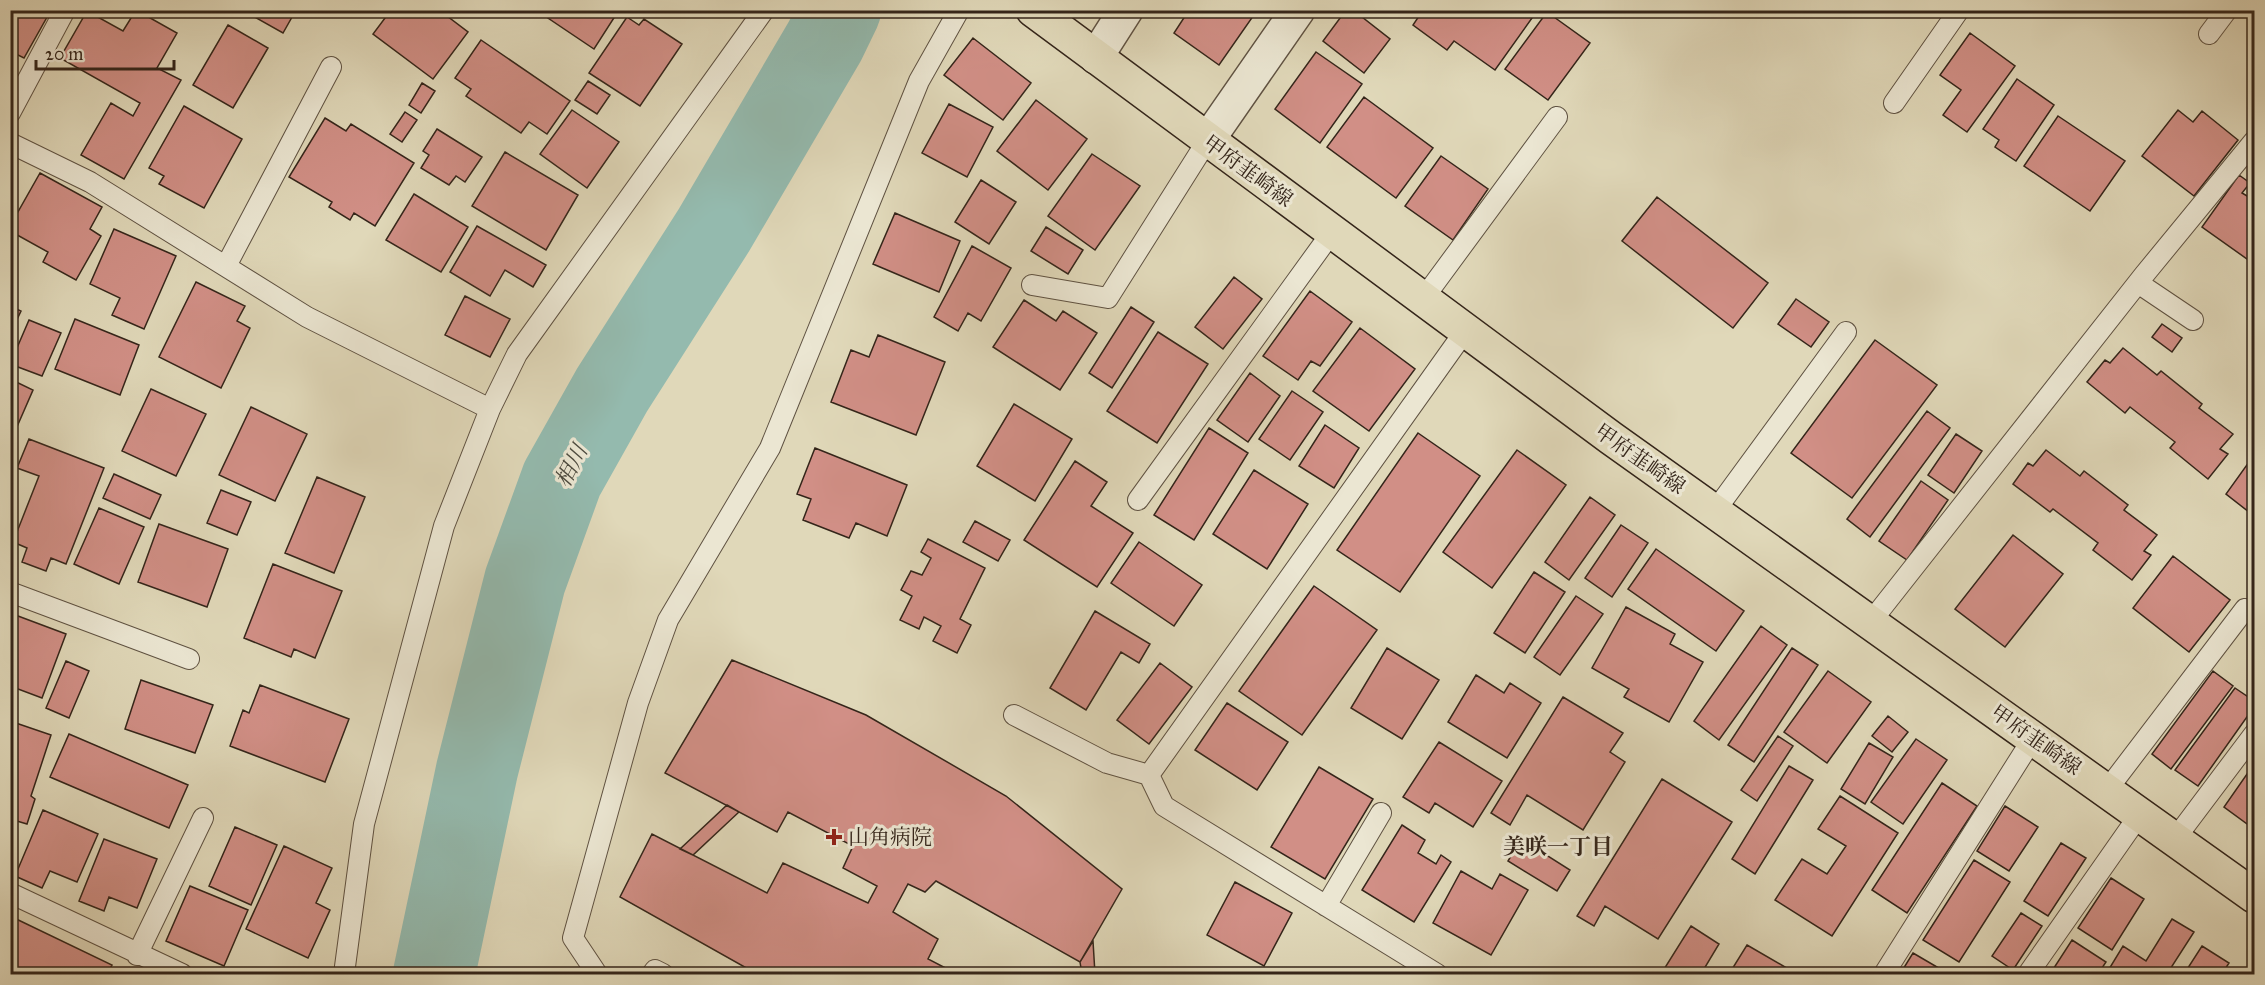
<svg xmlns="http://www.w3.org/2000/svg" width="2265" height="985" font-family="'IM FELL Great Primer','Noto Serif JP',serif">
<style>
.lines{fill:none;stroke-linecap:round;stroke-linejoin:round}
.river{stroke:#94baae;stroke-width:82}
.building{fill:#d18f86;stroke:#34251a;stroke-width:1.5}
.service-casing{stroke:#5f5242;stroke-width:22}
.minor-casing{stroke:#5f5242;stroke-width:36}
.primary-casing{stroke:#34251a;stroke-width:36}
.service{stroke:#ebe6d2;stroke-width:20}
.minor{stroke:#ebe6d2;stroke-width:33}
.primary{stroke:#e0d8b9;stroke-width:33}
.poi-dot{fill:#8f2418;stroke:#ebe6d2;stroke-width:2}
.labels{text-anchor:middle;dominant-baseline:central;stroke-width:6;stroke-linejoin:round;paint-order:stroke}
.street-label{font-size:21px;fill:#34251a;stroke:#ebe6d2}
.poi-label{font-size:21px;fill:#34251a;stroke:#ebe6d2;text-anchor:start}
.water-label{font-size:22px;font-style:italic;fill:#4c4a3f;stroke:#ebe6d2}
.neighbourhood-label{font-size:22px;font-weight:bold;fill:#34251a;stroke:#ebe6d2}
</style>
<rect width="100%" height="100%" fill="#e0d8b9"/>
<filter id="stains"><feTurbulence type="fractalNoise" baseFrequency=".00333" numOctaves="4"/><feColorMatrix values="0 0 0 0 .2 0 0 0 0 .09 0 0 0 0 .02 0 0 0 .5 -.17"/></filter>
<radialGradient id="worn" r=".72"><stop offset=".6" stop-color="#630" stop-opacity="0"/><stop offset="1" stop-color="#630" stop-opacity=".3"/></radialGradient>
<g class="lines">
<!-- river -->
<path class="river" d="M434,974l43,-204 48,-189 37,-102 50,-89 102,-160 111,-189 15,-31"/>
</g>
<!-- building -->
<path class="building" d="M10,10h41l-27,48 -14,-7z
M136,10l41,23 -20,35 24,12 -57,99 -43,-24 30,-52 22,13 7,-13 -80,-45 27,-47 36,20z
M242,10h54l-13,23z
M391,10h48l29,22 -35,47 -60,-45z
M536,10h83l-25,39z
M1189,10h64l3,2 -37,53 -45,-32z
M1346,10h7l37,29 -26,34 -41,-32z
M1423,10h113l1,1 -42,59 -41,-29 -7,9 -34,-25z
M1547,12l43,31 -42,57 -43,-31z
M627,17l12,8 5,-6 38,25 -42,62 -51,-33z
M228,25l40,23 -35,60 -40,-23z
M1970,33l45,33 -48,66 -24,-17 18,-25 -21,-15z
M973,38l58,45 -28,37 -59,-45z
M481,40l89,61 -23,33 -18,-12 -8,11 -55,-37 5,-7 -16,-11z
M1316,52l46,32 -42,59 -45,-34z
M2017,79l37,26 -38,56 -21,-14 4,-7 -16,-11z
M588,81l22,14 -13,19 -22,-14z
M422,83l13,8 -14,22 -12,-8z
M1364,97l69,51 -37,50 -69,-51z
M1036,100l51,39 -39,51 -51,-39z
M949,104l44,23 -26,50 -45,-24z
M184,106l58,33 -38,69 -45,-24 5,-8 -15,-8z
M572,110l47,32 -32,46 -47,-34z
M2178,110l15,12 9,-11 36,29 -44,56 -52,-40z
M405,112l12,8 -15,22 -12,-8z
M2058,116l67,45 -35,50 -66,-45z
M325,118l21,13 5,-7 63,39 -39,63 -21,-13 -4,7 -21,-13 3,-5 -43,-25z
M437,129l45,28 -17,25 -9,-6 -7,9 -28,-17 8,-13 -6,-4z
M505,152l73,43 -32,55 -74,-44z
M1092,154l48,32 -45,64 -47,-34z
M1441,156l47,33 -35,51 -48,-34z
M40,173l62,34 -12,22 11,7 -25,44 -33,-18 5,-10 -38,-21v-5z
M2239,175l11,8 -8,10 5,3 7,-9v77l-52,-37z
M981,180l35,22 -27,42 -34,-22z
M414,194l54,33 -27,45 -55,-32z
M1657,197l111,86 -35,45 -111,-87z
M895,213l65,28 -21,51 -66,-28z
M477,226l69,39 -13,22 -28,-17 -15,26 -40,-24z
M1046,227l37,23 -15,24 -37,-23z
M114,229l62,27 -32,73 -32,-14 8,-17 -30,-14z
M972,246l39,22 -30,53 -13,-8 -10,18 -24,-14z
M1234,277l28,22 -39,50 -28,-22z
M196,282l49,24 -8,15 13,7 -29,60 -62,-31z
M1310,291l42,31 -32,44 -9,-5 -13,19 -35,-24z
M465,296l45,23 -20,38 -45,-22z
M1796,299l33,23 -18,25 -33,-23z
M1024,300l32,21 7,-10 34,22 -37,57 -67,-43z
M10,306l11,5 -11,23z
M1131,307l23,15 -42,66 -23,-15z
M75,319l64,26 -19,50 -65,-26z
M29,320l32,13 -19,43 -32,-12z
M2162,324l20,14 -10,14 -20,-15z
M1360,328l55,41 -46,62 -56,-40z
M1158,332l50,32 -51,79 -50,-32z
M878,335l67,27 -29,73 -85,-33 20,-52 18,7z
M1875,340l62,45 -85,113 -61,-45z
M2123,348l34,27 4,-4 41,33 -3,4 34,26 -13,15 8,5 -20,25 -38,-31 5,-6 -45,-35 -5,6 -38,-31 18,-22 5,3z
M1250,373l30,23 -32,46 -31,-22z
M10,379l23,11 -17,39 -6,-3z
M151,389l55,25 -30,62 -54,-25z
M1292,391l31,21 -33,48 -31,-21z
M1014,404l58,35 -37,62 -58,-35z
M251,407l56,27 -32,67 -56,-26z
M1927,411l23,17 -80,109 -23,-18z
M1325,425l34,23 -25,40 -35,-22z
M1209,428l39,25 -54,87 -40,-25z
M1418,433l62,43 -80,116 -63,-42z
M1956,434l26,17 -28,42 -26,-18z
M29,439l75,29 -38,96 -15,-6 -5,13 -24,-9 5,-14 -14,-6 26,-66 -22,-8z
M815,448l92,37 -20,51 -31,-13 -7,15 -46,-18 8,-21 -14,-5z
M1517,450l49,35 -74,103 -49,-36z
M2046,450l34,26 4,-5 44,34 -4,5 33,25 -13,16 7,4 -19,25 -39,-30 5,-7 -45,-34 -3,3 -37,-28 15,-21 5,3z
M2254,455v61l-28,-22z
M1075,461l32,21 -16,24 42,27 -36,54 -73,-47z
M1254,470l54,34 -41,65 -54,-35z
M114,474l47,21 -11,24 -47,-21z
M317,477l48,20 -31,76 -49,-20z
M1921,481l27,19 -41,60 -28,-19z
M221,490l30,12 -14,33 -30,-12z
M1590,497l25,18 -46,65 -24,-18z
M99,508l45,19 -25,57 -45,-20z
M975,521l35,19 -12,21 -35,-19z
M159,524l69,25 -21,58 -69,-25z
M1621,525l27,18 -36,54 -27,-19z
M2013,535l50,39 -58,73 -50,-38z
M928,539l57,29 -25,51 11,6 -14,28 -24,-12 8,-15 -17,-9 -5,12 -19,-9 12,-24 -11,-6 10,-19 11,4 9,-17 -10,-6z
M1139,542l63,43 -28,41 -63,-43z
M1656,549l88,62 -28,40 -88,-62z
M2173,556l57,44 -41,52 -56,-44z
M273,564l69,27 -27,67 -21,-9 -3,8 -47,-19z
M1534,572l31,20 -40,61 -31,-20z
M1314,586l63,44 -75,105 -63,-44z
M1576,596l27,18 -43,61 -26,-18z
M1626,607l49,27 -5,10 33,18 -34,60 -45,-25 5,-8 -37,-21z
M1095,611l55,33 -11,19 -18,-11 -35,58 -36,-22z
M10,613l56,21 -24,64 -32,-12z
M1761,626l26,19 -68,95 -25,-19z
M1387,648l52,32 -37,59 -51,-31z
M1792,648l26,17 -64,97 -26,-17z
M732,660l134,55 140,81 116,93 -42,73 -144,-81 -11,11 -17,-8 -15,28 45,27 -10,20 29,15h-200l-137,-77 32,-63 115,59 16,-30 85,40 9,-17 -34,-18 10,-22 -65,-34 -11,20 -112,-59z
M66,661l23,10 -20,47 -23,-10z
M1160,663l32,24 -43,57 -32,-24z
M1828,671l43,31 -44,61 -43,-31z
M2213,671l20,15 -62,83 -19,-15z
M1476,675l28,18 6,-10 31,20 -34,55 -59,-36z
M141,680l72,25 -18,48 -70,-24z
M260,685l89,34 -24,63 -95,-36 13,-36 6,3z
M2235,688l19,13v6l-56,79 -23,-16z
M1563,697l60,36 -13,19 15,10 -42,68 -56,-35 -17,30 -19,-12z
M1227,703l61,39 -31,48 -62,-40z
M1888,716l20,16 -16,20 -20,-16z
M10,721l41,14 -20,61 4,3 -8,25 -17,-5z
M69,734l119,51 -19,43 -119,-51z
M1778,736l15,10 -36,55 -16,-11z
M1916,739l31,21 -44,64 -32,-22z
M1439,742l63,39 -29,46 -38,-24 -6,10 -26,-16z
M1869,743l24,14 -28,47 -24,-15z
M2254,764v65l-30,-22z
M1789,766l24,14 -58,94 -23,-15z
M1319,767l54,32 -48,80 -54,-32z
M1662,779l70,43 -74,117 -53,-33 -11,20 -17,-10z
M1942,783l35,23 -70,107 -35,-23z
M1840,796l58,37 -66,103 -57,-36 27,-41 25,15 19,-28 -28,-17z
M727,805l12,7 -46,43 -13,-6z
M2005,806l33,21 -29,44 -32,-20z
M43,810l55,24 -21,48 -27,-11 -8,17 -27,-12z
M1402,825l23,15 -7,13 18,11 5,-9 10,7 -37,60 -52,-32z
M235,827l42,18 -26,60 -42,-19z
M104,839l53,20 -20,49 -28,-11 -5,14 -25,-10z
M1521,839l49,31 -13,21 -49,-30z
M2061,843l25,15 -38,58 -24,-15z
M284,846l48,22 -16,35 14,7 -22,48 -62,-29z
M1974,860l36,22 -51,80 -36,-22z
M1461,871l31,18 8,-15 28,16 -37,65 -58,-32z
M2111,878l33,21 -32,51 -34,-22z
M1235,882l57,31 -28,53 -57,-31z
M190,886l58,24 -24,56 -58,-25z
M2021,913l21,13 -29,44 -21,-14z
M10,916l102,49 -5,9h-75l-14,-6 -2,5 -6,-2z
M2172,919l22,13 -27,42h-61l17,-28 23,15z
M1691,926l28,18 -18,30h-40z
M2072,940l34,22 -8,12h-48z
M1093,941l2,33h-13l-2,-12z
M1747,945l50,29h-68z
M2202,946l27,17 -7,11h-38z
M1913,953l36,21h-49z
M1217,969l1,5h-38z"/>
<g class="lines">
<defs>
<path id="service" d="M2209,34l18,-24
M1894,103l65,-93
M10,113l55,-103
M10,143l80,39 217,135 183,92
M226,266l105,-199
M2138,283l55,37
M1032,285l76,13 99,-157
M1423,299l134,-182
M1138,500l194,-268
M1715,511l131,-179
M10,592l179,67
M1869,624l275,-349 110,-134
M1014,715l93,48 42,12
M2107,790l138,-181
M2175,839l79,-105
M10,893l172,81
M1326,906l55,-93
M137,955l66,-137
M344,974l20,-150 80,-298 46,-117 27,-55 247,-344
M597,974l-24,-36 65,-235 30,-83 102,-172 149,-367 40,-71
M652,974l3,-4 8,4
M1437,974l-273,-168 -15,-31 316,-444
M1884,974l149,-236
M2028,974l112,-160"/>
<path id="minor" d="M1096,57l30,-47
M1207,141l91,-131"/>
<path id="primary" d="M1033,10l578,428 643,458"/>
</defs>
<!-- service casing -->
<use href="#service" class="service-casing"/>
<!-- minor casing -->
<use href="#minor" class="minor-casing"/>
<!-- primary casing -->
<use href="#primary" class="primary-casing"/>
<!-- service -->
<use href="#service" class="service"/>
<!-- minor -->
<use href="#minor" class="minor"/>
<!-- primary -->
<use href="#primary" class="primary"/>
</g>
<!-- markers -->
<path class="poi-dot" d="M831 828h6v6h6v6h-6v6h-6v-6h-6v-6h6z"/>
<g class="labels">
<!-- street labels -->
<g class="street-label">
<text transform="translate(1248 171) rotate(36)">甲府韮崎線</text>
<text transform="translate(1640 459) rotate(35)">甲府韮崎線</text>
<text transform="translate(2036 740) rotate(35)">甲府韮崎線</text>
</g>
<!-- poi labels -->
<g class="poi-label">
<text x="848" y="837">山角病院</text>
</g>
<!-- water labels -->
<g class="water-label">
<text transform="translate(571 466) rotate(-63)">相川</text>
</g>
<!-- neighbourhood labels -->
<g class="neighbourhood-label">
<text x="1558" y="846">美咲一丁目</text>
</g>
</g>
<!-- margin -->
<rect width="2265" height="985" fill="none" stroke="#e0d8b9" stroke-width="36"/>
<rect x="12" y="12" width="2241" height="961" fill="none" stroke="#34251a" stroke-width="3"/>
<rect x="18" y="18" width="2229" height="949" fill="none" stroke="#34251a" stroke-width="1.5"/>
<!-- scale -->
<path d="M36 60v9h138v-9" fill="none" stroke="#34251a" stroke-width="3"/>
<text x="45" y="60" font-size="18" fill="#34251a" stroke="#ebe6d2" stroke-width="4.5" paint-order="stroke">20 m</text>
<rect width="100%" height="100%" filter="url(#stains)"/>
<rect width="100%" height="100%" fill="url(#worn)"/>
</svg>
